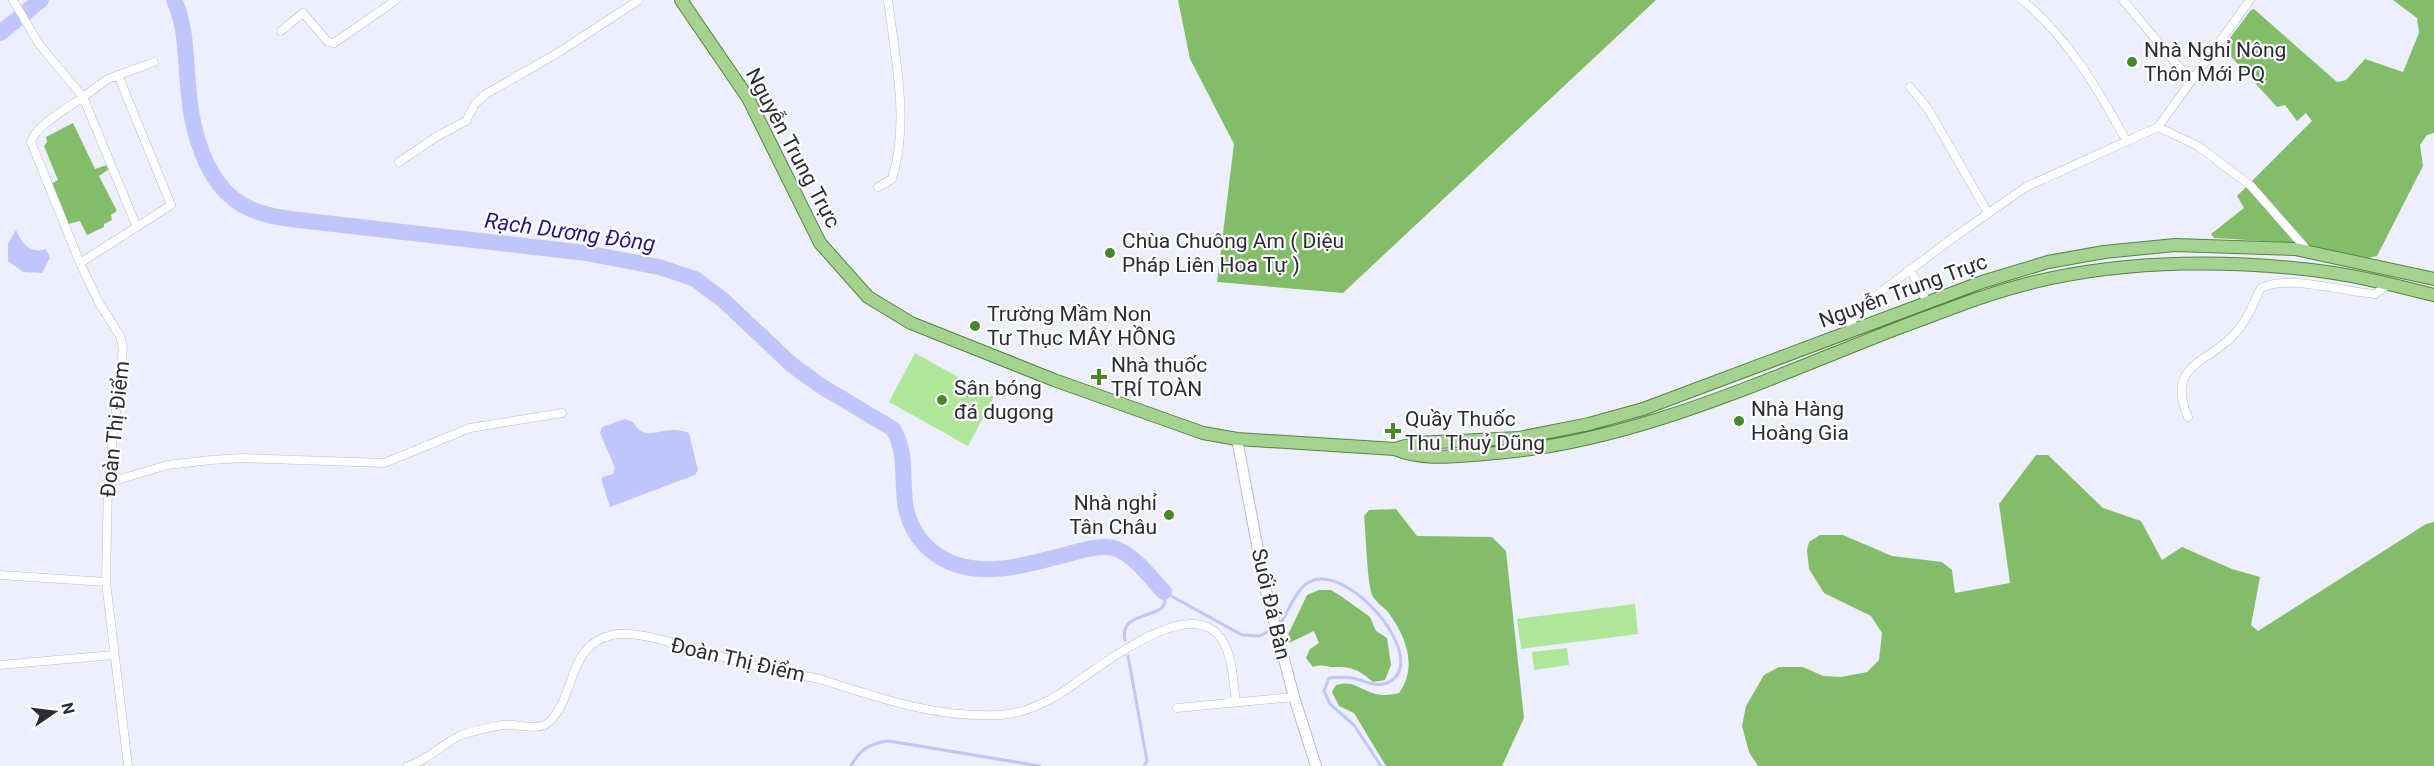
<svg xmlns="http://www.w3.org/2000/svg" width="2434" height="766" font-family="Roboto,sans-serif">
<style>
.green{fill:#b0e69a}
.forest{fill:#83bd6a}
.water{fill:#c0c6fc}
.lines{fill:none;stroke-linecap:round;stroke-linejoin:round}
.stream{stroke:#c0c6fc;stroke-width:3}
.river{stroke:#c0c6fc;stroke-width:16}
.minor-casing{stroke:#b7bada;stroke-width:9}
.tertiary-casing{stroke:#b7bada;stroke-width:12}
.primary-casing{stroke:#538540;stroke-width:14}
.minor{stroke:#fff;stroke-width:8}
.tertiary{stroke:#fff;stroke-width:10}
.primary{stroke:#a5d38f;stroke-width:12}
.poi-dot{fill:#498828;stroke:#fdfdfd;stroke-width:2}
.labels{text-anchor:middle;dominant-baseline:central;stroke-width:4.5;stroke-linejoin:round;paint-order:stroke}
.poi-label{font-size:21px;fill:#2b2c38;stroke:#fdfdfd;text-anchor:start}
.street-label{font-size:21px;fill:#2b2c38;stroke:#fdfdfd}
.water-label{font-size:22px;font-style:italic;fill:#29177d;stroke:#fdfdfd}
</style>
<rect width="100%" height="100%" fill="#edeffc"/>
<!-- green -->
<path class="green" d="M915,353l79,44 -26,49 -79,-44z
M1635,604l3,30 -117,15 -4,-30z
M1567,648l2,17 -35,5 -2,-18z"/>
<!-- forest -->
<path class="forest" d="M1178,0h478l-313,293 -126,-11 17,-138 -44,-85z
M2393,0h41v133l-7,2 -7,10 3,21 -46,90 -14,3 -82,-17 -67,-4 -3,-4 33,-26 -7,-12 75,-75 -6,-8 -9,8 -12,-16 -8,2 -52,-57 -1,-4 27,-36 3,-1 83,73 9,-2 19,-21 38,13 16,-39 -2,-15z
M73,123l22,46 12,-4 1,5 -9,6 18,35 -6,4 1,5 -8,4v3l-17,8 -7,-14 -12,3 -17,-40 7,-4 -14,-34 3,-4 -1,-5z
M2036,455h12l55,53 38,13 21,39 20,-13 50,22 28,8 -9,48 7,6 168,-107 8,-2v244h-676l-9,-14 -7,-26 4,-20 18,-31 15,-8h24l20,9 18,1 26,-5 12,-12 3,-27 -11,-17 -47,-23 -15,-24 -2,-19 2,-8 11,-7h23l49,21 50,6 10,8 3,23 55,-10 -11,-79z
M1396,509l21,27 75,1 14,14 18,167 -22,48h-116l-32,-53 -15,-7 -7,-14 4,-7c24,-8 30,17 63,8 19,-26 7,-57 -11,-81 -5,-5 -13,-11 -16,-17 -5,-14 -6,-61 -8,-79l5,-6z
M1319,590h12c14,8 26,18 39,27l6,14 11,7 4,27 -6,15 -12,2c-12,-11 -21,-16 -37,-15 -8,1 -12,-4 -23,0l-7,-9 4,-9 9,-6 -5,-12 -25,12 -4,-2 22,-46z"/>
<!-- water -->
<path class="water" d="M16,230c6,13 13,24 30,19l4,9 -8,15 -19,-1 -15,-11v-18z
M625,419l8,3c14,24 30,0 56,11l9,37 -3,5 -85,32 -8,-25v-5l11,-3 2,-6 -15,-35 2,-6z"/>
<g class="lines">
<!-- stream -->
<path class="stream" d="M1164,592l78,43 17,1 15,-7
M1279,625c10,-12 16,-37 32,-44 41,-17 122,82 76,102 -12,5 -23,-3 -35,-5 -7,-2 -16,0 -23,0l-5,13 6,13 24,21 27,41
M1125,640c-5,-25 23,-22 37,-32l3,-6 -1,-10
M1128,656l19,105 -3,5
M851,766c8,-16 19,-23 38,-25l151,25"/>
<!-- river -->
<path class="river" d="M174,0c14,31 11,62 15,95 3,35 16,82 45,104 16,13 36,17 56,20l296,34 73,14 36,12 28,21 69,65 29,21 72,43c22,36 -4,78 32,116 39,40 96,21 143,9 15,-4 34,-10 49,-5 19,8 34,29 47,43
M0,33l41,-33"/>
<defs>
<path id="minor" d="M13,0l26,44 44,53c-14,10 -48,29 -52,45l49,121 19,40 21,33 3,12 -15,135 -2,99 22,184
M2022,0c46,37 77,91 105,142
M2123,0l54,65 15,12
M281,31l22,-18 25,29 6,1 62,-43
M1910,87l18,22 60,104
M2158,127l92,-127
M399,162l37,-25 30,-16 9,-17 11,-10 70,-40 83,-54
M878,187l14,-8c18,-57 3,-121 -4,-179
M136,225l-53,-128 25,-18 46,-17
M80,263l91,-58 -53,-130
M1910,269l17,33
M1849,331l7,-20 9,-7 92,-69 69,-48 132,-60 40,19 53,40 57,65
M2188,417c-22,-52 17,-53 45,-81 14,-14 19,-31 28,-48 29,-14 81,4 114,6l14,-10
M108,483l59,-18 44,-5 31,-2 142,5 86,-35 92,-15
M0,575l106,7
M0,665l113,-10
M1177,708l117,-11
M408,766c20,-6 33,-21 51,-30 12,-5 29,-8 43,-11 13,-2 37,7 47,-3 28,-27 17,-76 63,-87 25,-6 71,12 96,18 22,6 44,13 67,18 16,4 32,4 48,9 58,19 115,38 177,35 17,-1 36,-8 51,-16 34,-18 137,-112 171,-59 11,16 11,43 14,62"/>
<path id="tertiary" d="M1237,439l28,148 29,110 22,69"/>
<path id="primary" d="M681,0l67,98 72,145 48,54 43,26 143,57 149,53 34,6 158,10 21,-6 103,-5 70,-14 54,-15 339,-127 66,-20 56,-10 71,-7 120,4 139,30
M1395,449c28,12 61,7 90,5 147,-10 281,-75 416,-127 44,-16 87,-34 133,-45 96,-23 202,-23 300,-9 34,5 67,14 100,22"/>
</defs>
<!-- minor casing -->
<use href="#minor" class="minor-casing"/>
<!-- tertiary casing -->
<use href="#tertiary" class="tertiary-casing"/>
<!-- primary casing -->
<use href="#primary" class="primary-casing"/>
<!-- minor -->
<use href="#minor" class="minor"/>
<!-- tertiary -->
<use href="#tertiary" class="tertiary"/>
<!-- primary -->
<use href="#primary" class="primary"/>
</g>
<!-- markers -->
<g class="poi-dot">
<circle cx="2132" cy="62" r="6"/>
<circle cx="1110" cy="253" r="6"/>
<circle cx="975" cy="326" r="6"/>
<path d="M1096 368h6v6h6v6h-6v6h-6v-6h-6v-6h6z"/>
<circle cx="942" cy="400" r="6"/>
<circle cx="1739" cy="421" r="6"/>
<path d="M1390 422h6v6h6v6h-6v6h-6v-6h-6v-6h6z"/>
<circle cx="1169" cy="515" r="6"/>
</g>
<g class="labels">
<!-- poi labels -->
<g class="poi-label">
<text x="2144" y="50">Nhà Nghỉ Nông<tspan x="2144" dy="24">Thôn Mới PQ</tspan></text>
<text x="1122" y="241">Chùa Chuông Am ( Diệu<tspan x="1122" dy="24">Pháp Liên Hoa Tự )</tspan></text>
<text x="987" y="314">Trường Mầm Non<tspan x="987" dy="24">Tư Thục MÂY HỒNG</tspan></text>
<text x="1111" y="365">Nhà thuốc<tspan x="1111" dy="24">TRÍ TOÀN</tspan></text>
<text x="954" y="388">Sân bóng<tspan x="954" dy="24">đá dugong</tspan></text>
<text x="1751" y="409">Nhà Hàng<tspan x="1751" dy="24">Hoàng Gia</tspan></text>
<text x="1405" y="419">Quầy Thuốc<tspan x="1405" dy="24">Thu Thuỷ Dũng</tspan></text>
<text x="1157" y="503" text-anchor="end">Nhà nghỉ<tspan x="1157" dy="24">Tân Châu</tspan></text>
</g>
<!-- street labels -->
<g class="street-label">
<text transform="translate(793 148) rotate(62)">Nguyễn Trung Trực</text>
<text transform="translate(1903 291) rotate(-20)">Nguyễn Trung Trực</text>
<text transform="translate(115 429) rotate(-84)">Đoàn Thị Điểm</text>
<text transform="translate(1271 604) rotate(77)">Suối Đá Bàn</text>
<text transform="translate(738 660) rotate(13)">Đoàn Thị Điểm</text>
</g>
<!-- water labels -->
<g class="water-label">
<text transform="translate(570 232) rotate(8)">Rạch Dương Đông</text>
</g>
</g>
<!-- north arrow -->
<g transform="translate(54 712) rotate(76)" stroke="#fdfdfd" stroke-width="4.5" paint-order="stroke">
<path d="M0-4.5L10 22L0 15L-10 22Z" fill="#2b2c38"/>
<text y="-9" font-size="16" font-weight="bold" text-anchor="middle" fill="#2b2c38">N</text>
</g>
</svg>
